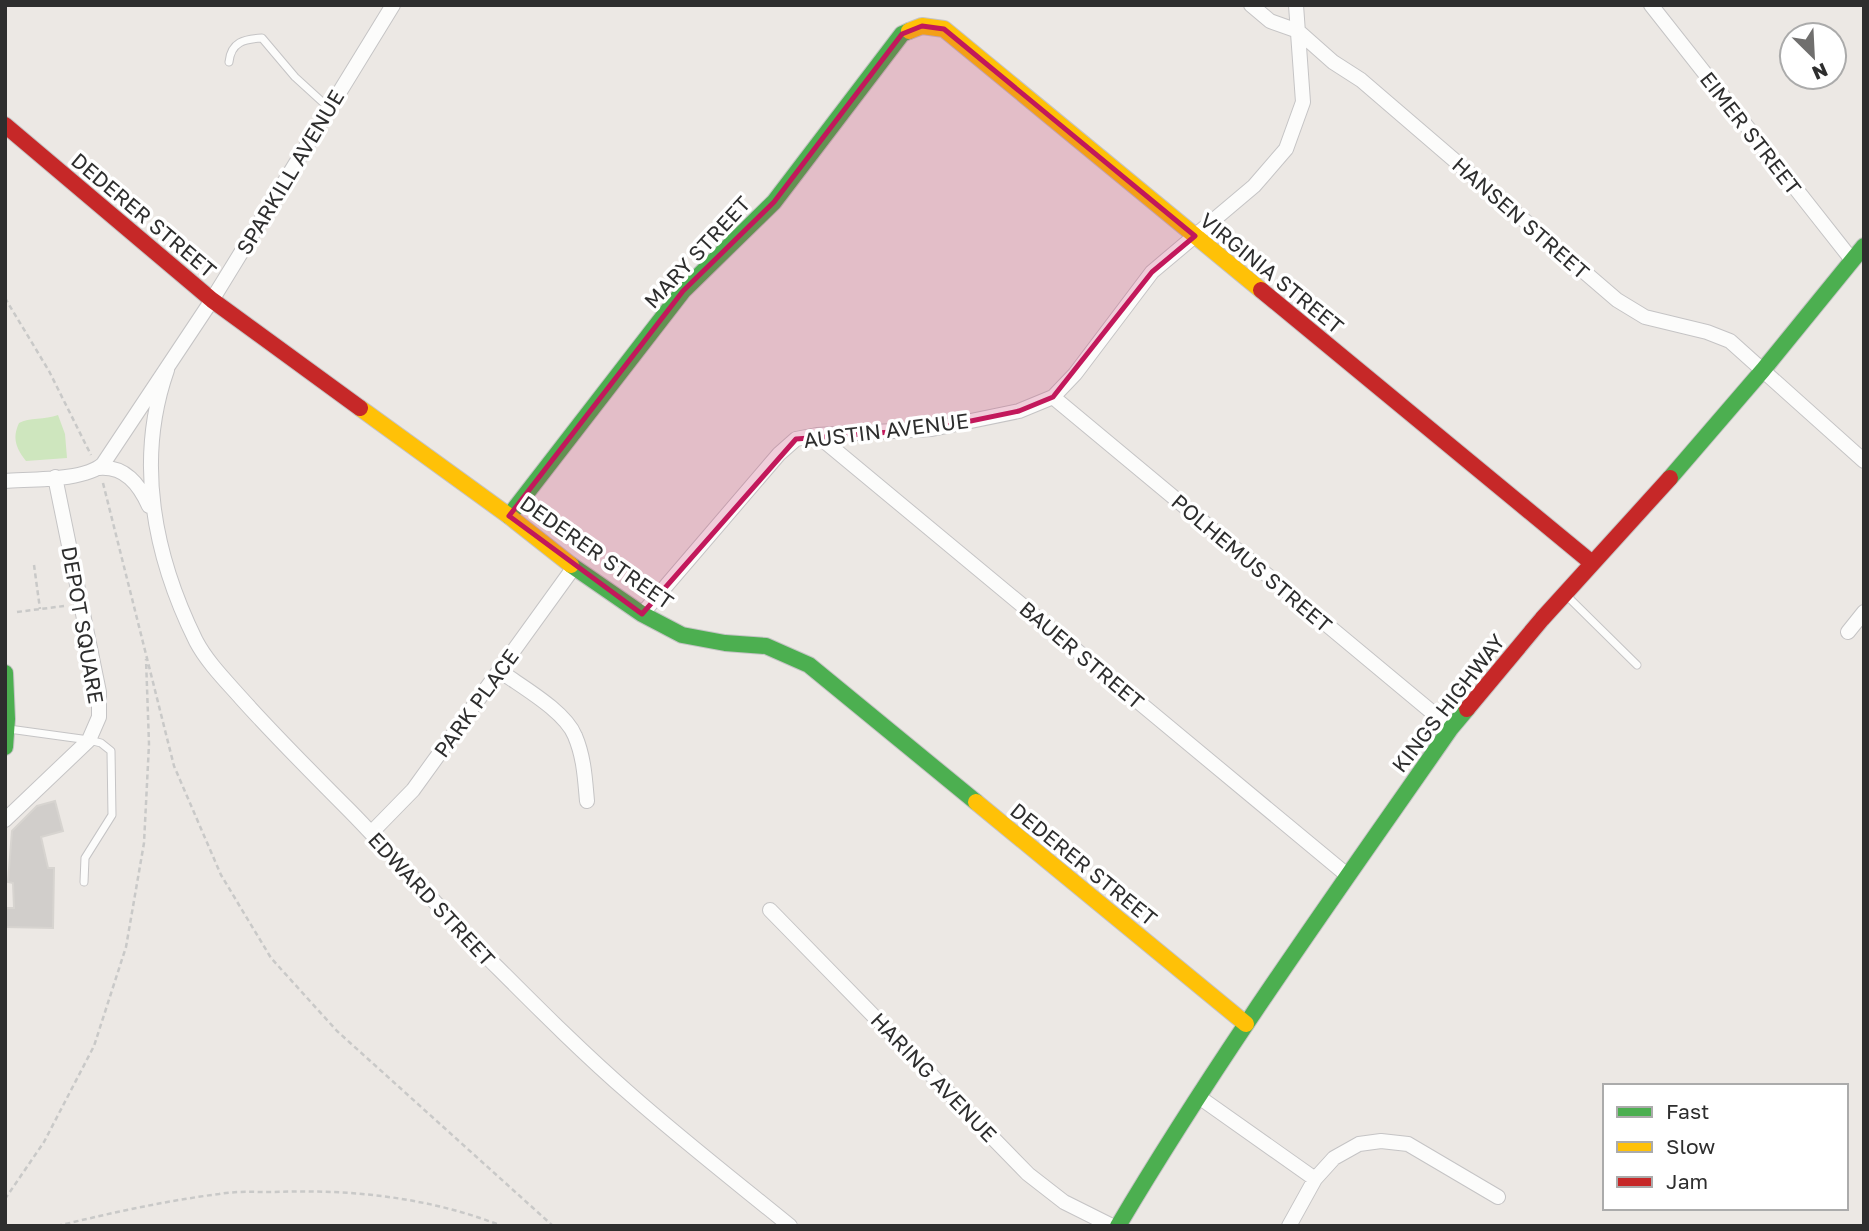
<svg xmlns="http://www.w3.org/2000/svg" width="1869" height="1231" font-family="'Golos Text',sans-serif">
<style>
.green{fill:#cee6be}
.building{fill:#d1cecb;stroke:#d7d4d0;stroke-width:2}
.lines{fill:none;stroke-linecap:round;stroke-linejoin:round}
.lane-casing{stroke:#c5c4c5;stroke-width:9}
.street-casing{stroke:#c5c4c5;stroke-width:16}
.fast-casing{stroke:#c5c4c5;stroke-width:18}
.slow-casing{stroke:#c5c4c5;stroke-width:18}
.jam-casing{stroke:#c5c4c5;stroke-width:18}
.path{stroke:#c9c9c8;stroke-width:2.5;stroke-dasharray:5 3.5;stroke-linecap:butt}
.lane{stroke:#fcfcfb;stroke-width:7}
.street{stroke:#fcfcfb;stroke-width:14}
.fast{stroke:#4caf50;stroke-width:16}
.slow{stroke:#ffc107;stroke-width:16}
.jam{stroke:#c62828;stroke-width:16}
.marked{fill:#c2185b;fill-opacity:0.2;stroke:#c2185b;stroke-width:5;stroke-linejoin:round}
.labels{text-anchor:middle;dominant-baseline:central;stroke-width:7;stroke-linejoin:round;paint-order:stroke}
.street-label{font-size:21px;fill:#2e2e2e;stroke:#fff}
</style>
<rect width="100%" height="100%" fill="#ece8e4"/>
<!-- green -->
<path class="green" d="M58,415l7,19 2,24 -41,3c-10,-13 -14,-23 -7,-38 10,-6 26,-3 39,-8z"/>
<!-- building -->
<path class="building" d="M55,801l8,30 -22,6 7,31h6l-1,60 -48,-1v-19h9l-1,-25 -5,-1 4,-51 25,-25z"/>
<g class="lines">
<defs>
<path id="lane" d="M229,62c2,-20 15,-23 33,-24l33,39 34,31
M1565,594l72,71
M9,729l80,11 12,3 10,8 1,64 -27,43 -1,24"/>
<path id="street" d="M1251,5l19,16 28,10 35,31 28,18 256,220 28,17 62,15 23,9 134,120
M1651,5l201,255
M167,370c-32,91 -13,186 29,271 11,21 30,40 45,57 35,39 72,76 109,113 51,52 98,108 150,159 42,42 85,85 130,124 51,45 106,88 160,132
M1053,397l398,331
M817,435l530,440
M99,468c26,-2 40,16 50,38
M5,481c25,-2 80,0 98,-17l109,-164 181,-295
M642,614l137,-160 17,-15 21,-4 115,-6 87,-18 34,-14 22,-23 77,-102 102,-86 32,-37 17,-47 -7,-97
M1848,632l16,-20
M500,671c22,16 65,40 75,65 9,21 10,43 12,65
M5,820l84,-80 10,-23v-25l-44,-215
M371,833l42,-43 161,-223
M770,910l258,264 36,28 48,24
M1199,1097l116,82
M1289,1226l26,-47 19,-21 25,-14 22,-3 27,3 90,53"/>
<path id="fast" d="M1670,478l93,-108 101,-124
M509,516l174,-225 91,-89 128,-168 7,-3
M571,565l71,49 40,21 43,8 41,3 43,19 167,137
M5,673l2,46 -2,28
M1118,1226c102,-172 219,-334 333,-498l16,-19"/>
<path id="slow" d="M909,31l13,-5 22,3 317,261
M360,408l149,108 62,49
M976,802l270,222"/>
<path id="jam" d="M5,125l207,175 148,108
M1261,290l331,273
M1467,709l75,-90 128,-141"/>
</defs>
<!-- lane casing -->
<use href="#lane" class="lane-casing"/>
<!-- street casing -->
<use href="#street" class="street-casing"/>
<!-- fast casing -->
<use href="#fast" class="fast-casing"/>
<!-- slow casing -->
<use href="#slow" class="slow-casing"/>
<!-- jam casing -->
<use href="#jam" class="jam-casing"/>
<!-- path -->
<path class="path" d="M5,298l44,73 42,84
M103,483l71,283 47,109 50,83 66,73 216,195
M34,565l6,44
M17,612l47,-6
M5,1199l39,-57 50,-96 32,-99 18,-104 5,-99 -3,-85
M57,1226c54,-13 107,-25 162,-32 17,-3 35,-2 53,-2 79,-3 156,5 230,34"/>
<!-- lane -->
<use href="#lane" class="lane"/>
<!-- street -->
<use href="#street" class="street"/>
<!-- fast -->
<use href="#fast" class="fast"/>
<!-- slow -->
<use href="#slow" class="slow"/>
<!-- jam -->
<use href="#jam" class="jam"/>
</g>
<!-- marked area -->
<path class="marked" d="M922,26l22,3 251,207 -43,36 -99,125 -34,14 -87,18 -136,10 -154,175 -133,-98 174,-225 91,-89 128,-168z"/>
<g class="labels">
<!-- street labels -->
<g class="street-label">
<text transform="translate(1751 133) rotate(52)">EIMER STREET</text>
<text transform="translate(290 172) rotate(-59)">SPARKILL AVENUE</text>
<text transform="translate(144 215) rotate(40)">DEDERER STREET</text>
<text transform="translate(1521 218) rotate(41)">HANSEN STREET</text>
<text transform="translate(697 252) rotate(-47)">MARY STREET</text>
<text transform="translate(1272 273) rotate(39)">VIRGINIA STREET</text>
<text transform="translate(886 430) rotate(-7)">AUSTIN AVENUE</text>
<text transform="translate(597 552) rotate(35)">DEDERER STREET</text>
<text transform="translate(1252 563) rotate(40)">POLHEMUS STREET</text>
<text transform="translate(83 625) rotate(80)">DEPOT SQUARE</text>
<text transform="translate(1082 655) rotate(40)">BAUER STREET</text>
<text transform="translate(476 703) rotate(-54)">PARK PLACE</text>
<text transform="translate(1448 703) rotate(-52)">KINGS HIGHWAY</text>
<text transform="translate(1084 864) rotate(39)">DEDERER STREET</text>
<text transform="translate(432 899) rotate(47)">EDWARD STREET</text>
<text transform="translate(934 1077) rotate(46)">HARING AVENUE</text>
</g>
</g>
<!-- border -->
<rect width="1869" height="1231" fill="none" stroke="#2e2e2e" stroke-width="14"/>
<!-- legend -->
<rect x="1603" y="1084" width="245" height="126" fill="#ffffff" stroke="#ababab" stroke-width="2"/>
<rect x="1617" y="1107" width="35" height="10" fill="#4caf50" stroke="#ababab" stroke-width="2"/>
<text x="1666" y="1119" font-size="21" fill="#2e2e2e">Fast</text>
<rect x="1617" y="1142" width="35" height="10" fill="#ffc107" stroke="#ababab" stroke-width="2"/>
<text x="1666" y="1154" font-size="21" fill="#2e2e2e">Slow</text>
<rect x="1617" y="1177" width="35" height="10" fill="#c62828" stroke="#ababab" stroke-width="2"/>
<text x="1666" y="1189" font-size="21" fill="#2e2e2e">Jam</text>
<!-- north arrow -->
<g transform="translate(1813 56) rotate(156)"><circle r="33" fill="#ffffff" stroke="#ababab" stroke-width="2"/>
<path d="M0-5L12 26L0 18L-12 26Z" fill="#706f6e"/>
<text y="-10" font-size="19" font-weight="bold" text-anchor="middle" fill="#2e2e2e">N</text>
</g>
</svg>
